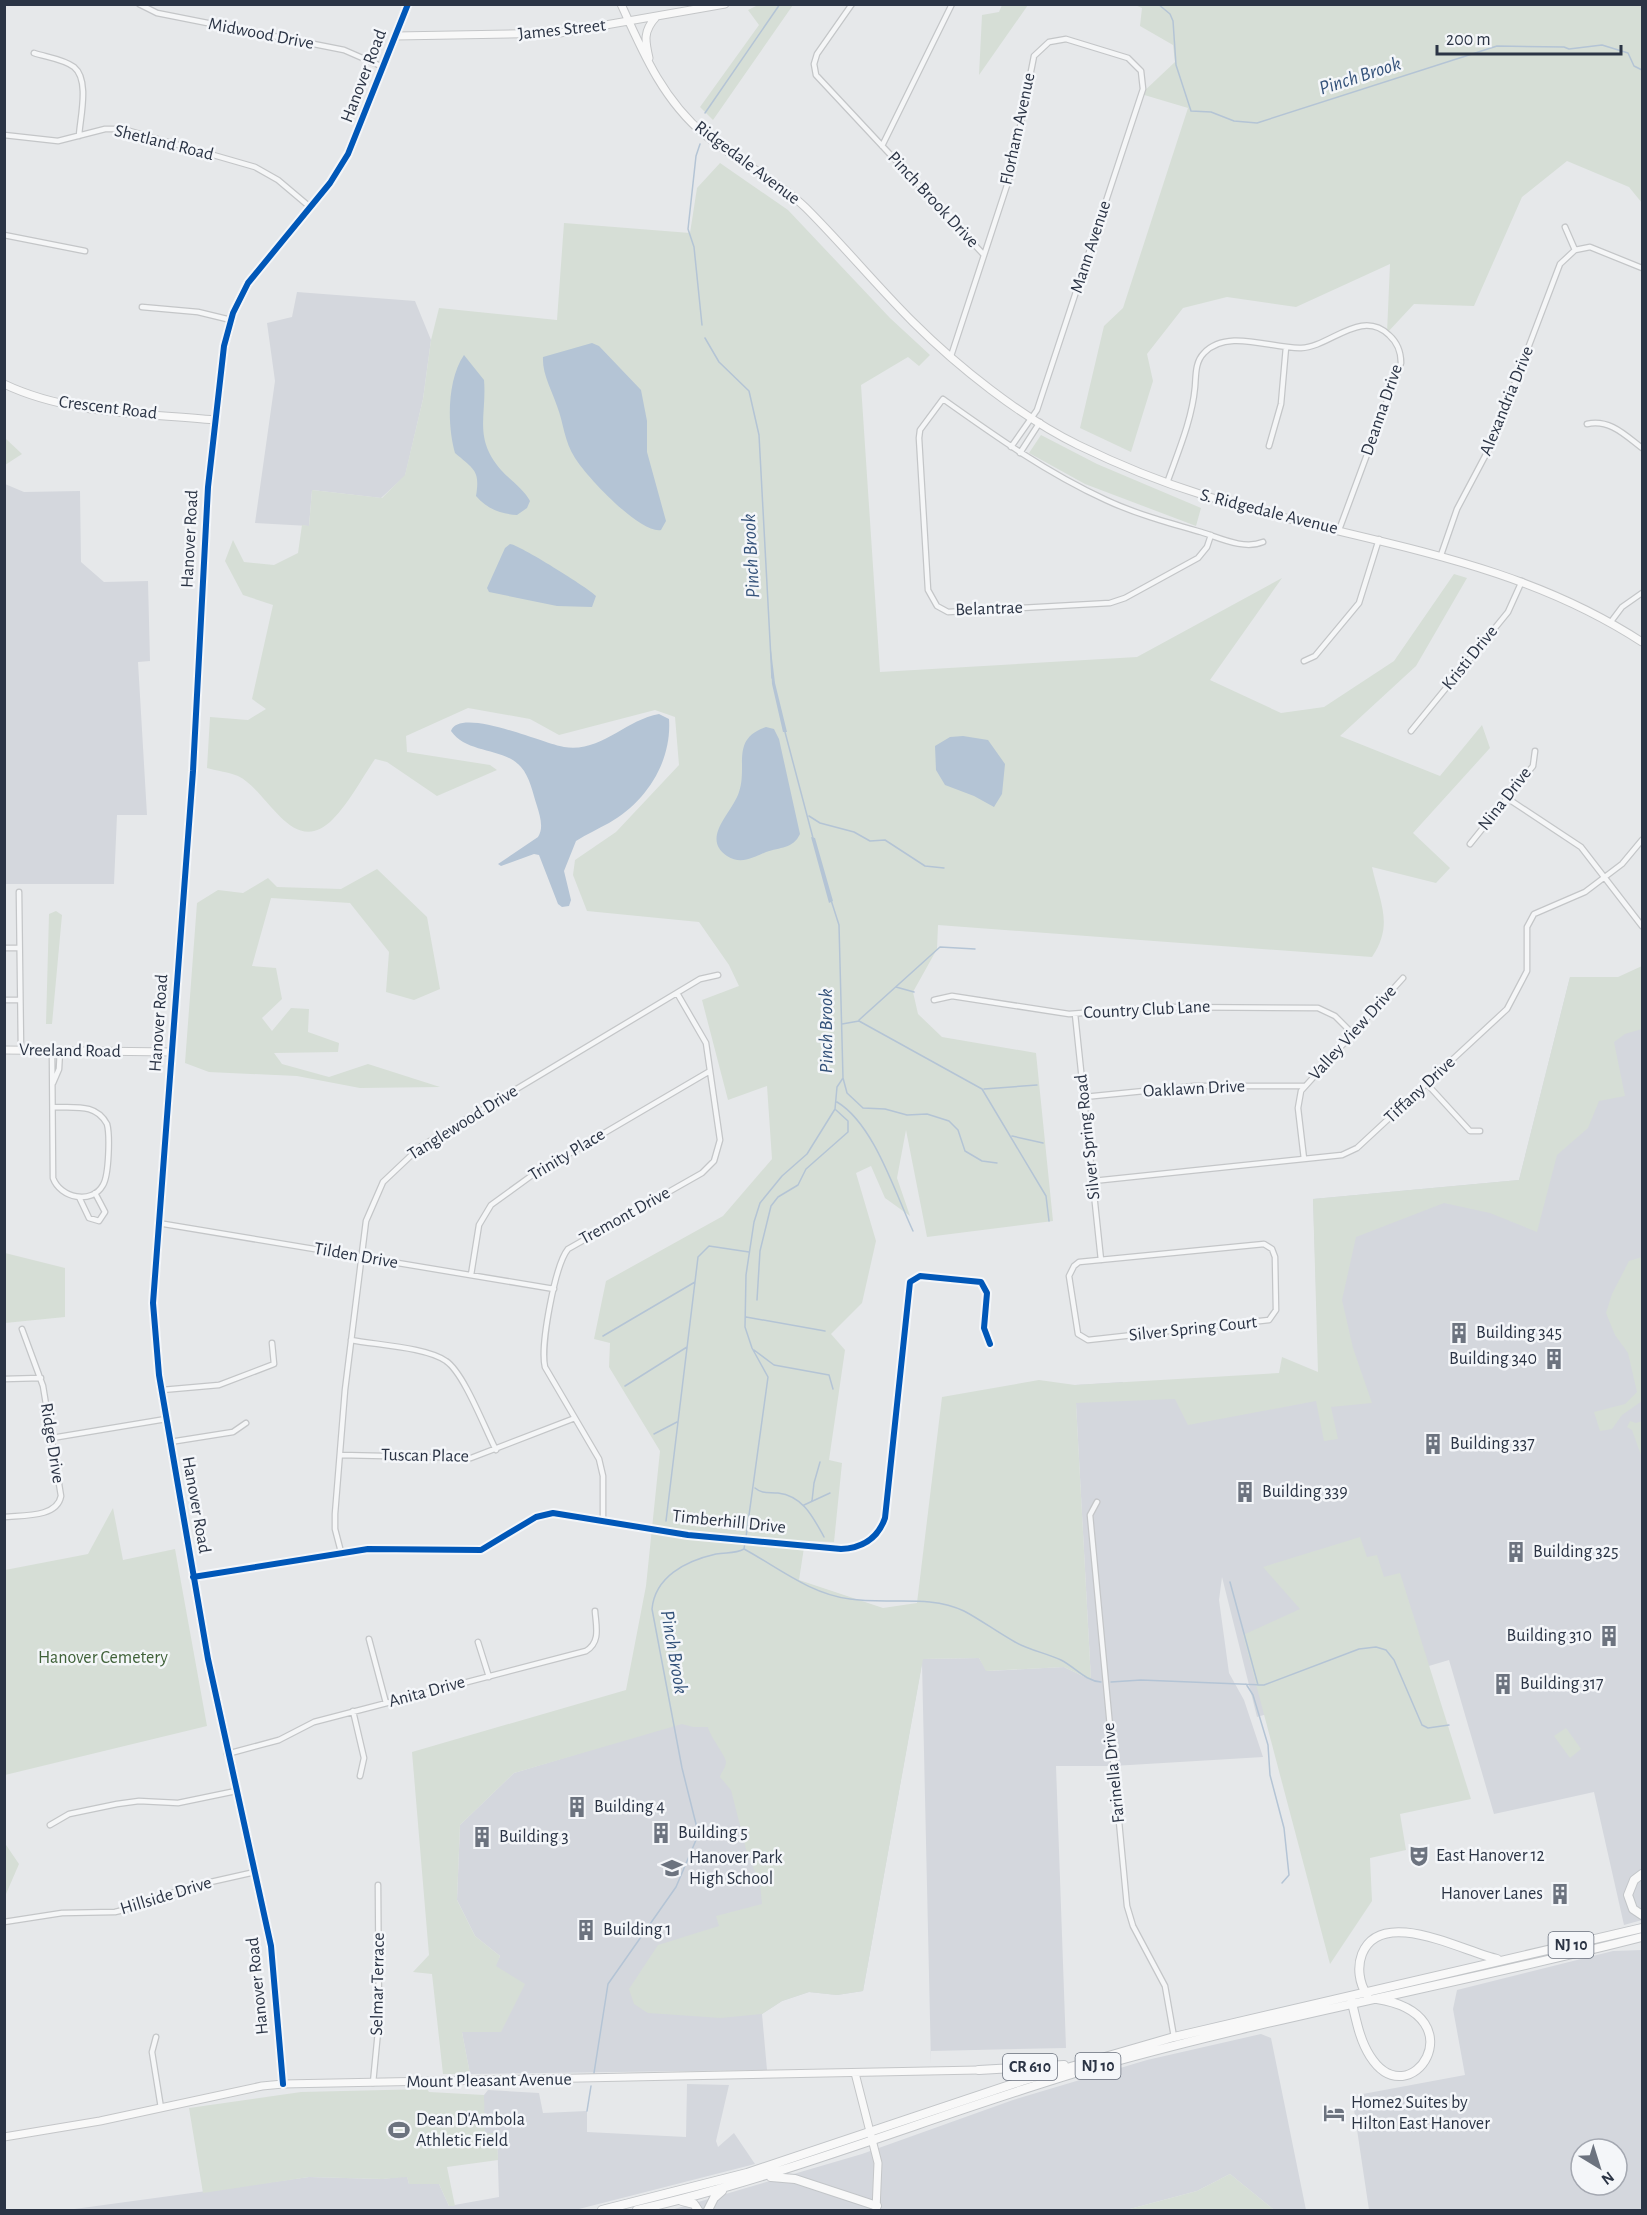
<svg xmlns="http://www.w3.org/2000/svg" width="1647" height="2215" font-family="'Alegreya Sans',sans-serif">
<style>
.built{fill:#d4d7dd;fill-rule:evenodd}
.green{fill:#d6ded6}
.water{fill:#b4c4d5}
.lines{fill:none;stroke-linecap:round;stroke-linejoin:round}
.stream{stroke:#b4c4d5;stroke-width:1.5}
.street-casing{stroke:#c4c6c8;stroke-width:7}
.secondary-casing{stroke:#c4c6c8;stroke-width:9}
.primary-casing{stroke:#c2c5c8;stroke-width:10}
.street{stroke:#f5f6f7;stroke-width:4.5}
.secondary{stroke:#f8f8f8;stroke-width:7}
.primary{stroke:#f8f8f8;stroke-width:8}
.cycleway-casing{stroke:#f4f6f9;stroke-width:10}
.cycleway{stroke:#0057b8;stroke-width:6}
.labels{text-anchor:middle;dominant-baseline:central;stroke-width:5;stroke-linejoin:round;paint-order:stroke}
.shield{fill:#f4f6f9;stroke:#676e7b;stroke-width:1.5}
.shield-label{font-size:16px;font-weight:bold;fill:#2b3445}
.street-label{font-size:18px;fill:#2b3445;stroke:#f4f6f9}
.poi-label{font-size:18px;fill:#2b3445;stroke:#f4f6f9;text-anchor:start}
.park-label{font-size:18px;fill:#3f6138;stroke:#f4f6f9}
.water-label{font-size:20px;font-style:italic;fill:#34527a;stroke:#f4f6f9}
</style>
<rect width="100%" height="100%" fill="#e6e8ea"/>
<!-- built -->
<path class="built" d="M297,292l118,9 16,39 -8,59 -18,77 -24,22 -69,-8 -3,36 -54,-3 20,-142 -8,-58 25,-6z
M5,484l19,8 56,-1 1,71 23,20 44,-1 2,80 -12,1 9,153h-30l-3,69h-109z
M1570,977l72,2v941l-18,5 -30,-133 -100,22 -45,-154 -192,57 -35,-140 -3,23 10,73 15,27 19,57 -150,9h-57l10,282 -135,3v13l-9,-401 -59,328 -26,4 -28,-3 -27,9 -20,13 5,56 -297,4 -8,-42 38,-76 -25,-20 -18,-36 3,-75 54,-52 143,-43 266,-71 56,-1 8,13 77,-4 27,13 -16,-295 48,-3 1,10 195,-18 -6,-175 206,-19z
M1642,1950v260h-273l-17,-114 113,-21 -12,-66 4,-19 156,-39zM1581,2149h36v36h-36z
M1261,2034l10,4 35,172h-32l-44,-36 -33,17 -71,19h-455l191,-56 151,-54 134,-40z
M687,2084l42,1 -13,56 2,6 16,-14 21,31 -180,46h-508l242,-33 73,2 25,-3 2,8h30l10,22 50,-9 -2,-63 -13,-1v-38l4,-5 51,3 4,20 44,-2v21l99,5z"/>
<!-- green -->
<path class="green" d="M758,5h35l-80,115 -13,-13 59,-82 -11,-15z
M1002,5h26l-49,70 3,-60 17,-3z
M1135,5h507v198l-13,-16 -62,-26 -45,36 -48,109 -60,-2 -27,29 3,-69 -94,43 -69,-10 -44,11 -36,46 6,27 -22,71 -51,-24 24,-102 19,-18 65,-200 -47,-14 34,-32 -2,-17 -33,-19 2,-18z
M720,163l68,47 102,108 40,37 -11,11 -11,-9 -47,28 19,287 257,-15 145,-79 -72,102 71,33 43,-6 70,-46 60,-87 13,4 -51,88 -76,70 100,40 42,-51 8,23 -77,85 37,35 -14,15 -64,-16c8,36 22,58 0,90l-434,-32 -1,24 -24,43 5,22 24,23 94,16 17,168 -126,16 -21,-107 -9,48 13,38 -25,-18 -14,-32 -15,7 20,68 -14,62 -31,31 14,16 -16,110 13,3 -8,79 -29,-1 -6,39 84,28 34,-5 25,-206 97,-17 36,5 204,-12 3,-16 36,15 -5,-173 206,-19 51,-203h48l24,-11v63l-17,5 -11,8 11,54 -26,5 -11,27 -31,27 -20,77 -47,-19 -46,-10 -88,34 -14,63 11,48 19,55 -41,4 7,32 -14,2 -8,-40 -128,24 -13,-26 -99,4 15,277 -27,-13 -78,4 -7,-13 -56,1 -60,332 -26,4 -28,-3 -27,9 -20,13 -41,4 -73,-5 -14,-9 -5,-15 29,-44 61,-19 -3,-10 46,-12 -2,-21 -13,-30 -16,-63 -11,-13c1,-5 5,-8 6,-14 1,-6 -16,-26 -18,-36h-15l-11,-3 -168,49 -54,52 -3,75 18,36 25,20 -4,10 29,18 -24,48h-39l8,42h-27l-11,-100 -19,-2 16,-17 -17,-203 214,-62 20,-104 14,-135 -51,-84 1,-24 -16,-4 12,-58 117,-65 49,-57 -5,-73 -39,14 -26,-100 37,-14 -10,-21 -30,-43 -112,-11 -14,-36 2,-15 41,-28 63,-67 -4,-48 -20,-7 -96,25 -29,-16 -62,-11 -62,28 1,16 83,13 7,5 -60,26 -50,-34 -12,-3c-13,19 -26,44 -42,60 -40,41 -65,-29 -95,-43 -9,-4 -21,-5 -31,-8l3,-51 38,3 18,-11 -14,-10 21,-94 -30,-10 -18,-34 8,-21 11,22 30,3 24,-12 4,-28 7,1 3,-36 70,8 23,-23 18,-76 8,-59 8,-32 118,12 7,-97 126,10 7,-45z
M1041,435l56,29 104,44 -5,18 -111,-42 -56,-31z
M5,438l17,16 -17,11z
M377,869l50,48 13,72 -26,11 -28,-8 3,-40 -39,-49 -79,-5 -19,68 24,2 6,31 -20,19 10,13 19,-23 18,1 -1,23 31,11 -1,9 -64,1 8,11 47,13 39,-13 72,23 -80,1 -63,-12 -88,-4 -24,-9 12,-160 21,-13 25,3 25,-15 9,9 64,2z
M56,911l6,4 -10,109h-6l3,-110z
M5,1253l60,15v49l-60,6z
M1642,1257v144l-20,14 -10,14 -12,2 -6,-19 31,-8 12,-12 -9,-39 -13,-18 -9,-22 6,-19 17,-33z
M1630,1421l6,2 6,-2v37l-10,-28 -5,-3z
M113,1508l10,52 52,-11 32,177 -202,49v-205l83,-16z
M1360,1537l7,20 10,-2 7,22 16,-4 71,226 -71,15 6,36 -36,8 2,43 -42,63 -87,-329 57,-26 -37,-42z
M1566,1728l15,21 -11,9 -16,-22z
M4,1842l15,22 -13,30 -2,-1z
M427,2089l2,3 55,3 1,38h12l1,27 -51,7 8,39h-6l-10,-22h-30l-2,-7 -25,2 -73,-2 -106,16 -14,-85 112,-16z
M1230,2174l44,36h-148l71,-19z"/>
<!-- water -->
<path class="water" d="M592,343l7,3 42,44 6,31v31l19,69 -5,9c-21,4 -75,-54 -86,-72 -11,-17 -11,-34 -18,-52 -5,-16 -15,-32 -14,-49z
M464,355l20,25c3,35 -11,58 17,90 9,10 23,19 29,31l-3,7 -10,7c-16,-1 -30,-6 -41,-19 4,-25 -1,-26 -21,-43 -8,-28 -8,-73 9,-98z
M510,544c8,0 80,45 86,52l-4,11 -35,-1 -68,-14 -2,-4 18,-40z
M770,642l5,41 12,49h-4l-11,-48z
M659,714l10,5c3,43 -23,83 -60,104 -11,6 -22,11 -33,18l-12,30 7,29 -2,6 -7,1 -4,-3 -19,-49 -5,-1 -33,12 -3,-2 40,-27c6,-9 2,-21 -1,-31 -4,-12 -7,-29 -16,-39 -18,-20 -54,-13 -70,-36 9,-25 93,13 113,16 37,6 61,-27 95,-33z
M766,727l8,2 5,10 21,95c-7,15 -20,13 -34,18 -14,6 -25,13 -39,4 -27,-18 6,-44 12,-64 9,-26 -9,-53 27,-65z
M963,736l25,4 17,24 -3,30 -8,13 -20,-11 -29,-11 -9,-15 -1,-24 15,-9z
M811,837l4,1 18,63 -4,2z"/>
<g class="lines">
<!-- stream -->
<path class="stream" d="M1158,4l12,10 3,7 3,44 15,46 20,1 23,9 23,2 240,-77 67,1 5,2 33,-4 26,8 6,13 8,4
M705,113l75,-109
M700,144l-4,12 -8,73 6,18 8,78
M705,338l14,24 30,29 10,44 13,243
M785,732l28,106
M809,816l11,7 34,9 16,9 15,-1 40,26 19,2
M896,987l18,5
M859,1020l81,-73 35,2
M842,1024l17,-3 123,68 64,107 3,25
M843,1078l4,15 16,15 22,1 22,6 20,-1 22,7 9,9 7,21 17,10 15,2
M984,1089l53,-4
M837,1102c37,22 58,91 76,129
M1012,1136l31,7
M757,1300l3,-49 11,-45 7,-9 20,-12 8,-16 42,-37v-11l-12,-11
M746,1317l79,14
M603,1336l92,-54
M754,1350l20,15 55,10 4,14
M625,1386l62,-39
M654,1434l23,-12
M755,1488c7,6 14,4 23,5 25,3 35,24 46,44
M812,1501l2,-18 6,-21
M804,1505l26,-12
M666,1521l32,-264 11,-11 40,6
M746,1537l22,-160 -16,-29 -7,-21 1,-52 8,-53 6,-19 22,-27 25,-22 28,-45 2,-22 6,-9 -4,-153 -8,-25
M744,1549c35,19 66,45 106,50 37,6 79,-5 114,12 17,9 33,21 51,31 14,8 31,11 46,18 14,7 24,21 40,22
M1230,1582l28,103
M1111,1682l30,-2 123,5 95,-36 17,-2 10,3 8,10 28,65 6,3 21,-3
M1246,1684l7,11 15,50 2,30 14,53 5,47 -7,8
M594,2073l14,-89 68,-97 20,-47 1,-12 -15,-60 -30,-159c3,-32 33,-48 64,-55 10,-2 19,0 28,-5l1,-7
M587,2111l4,-25"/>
<defs>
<path id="street" d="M139,4l18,9 187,37 39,17
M852,4l-35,50 -3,10 2,11 168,180
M34,53c12,4 30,6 40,14 16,13 6,51 5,69
M4,135l54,6 47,-12h18l132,38 23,13 32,27
M882,146l70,-142
M1565,227l10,23
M4,235l81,16
M142,307l56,5 33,8
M951,356l60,-183 23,-117 15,-14 17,-3 62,19 13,13 2,18 -106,321 -26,37
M1587,424c23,-5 38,11 55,24
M1269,446l12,-42 5,-57
M1020,453l20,-31
M1167,483c11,-31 25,-63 28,-96 1,-12 0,-25 9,-34 23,-25 68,-4 97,-5 29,-1 60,-40 88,-13 9,8 12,17 12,28l-62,167
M1211,535l-4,12 -9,11 -73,40 -15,5 -162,9 -11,-6 -9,-16 -9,-152 1,-8 23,-31c52,37 104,74 163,101 30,14 63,23 95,32 19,6 43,18 62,10
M1441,555l16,-46 35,-66 68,-179 15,-14 15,-3 52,21
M1610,623l12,-16 20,-14
M1304,661l11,-5 44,-53 20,-64
M1411,731l97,-119 14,-31
M1507,798l74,49 61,79
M1470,844l63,-78 2,-15
M19,892l2,158
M4,948h15
M4,1000h16
M934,1000l18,-4 117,18 94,-7 155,1 17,8 17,17
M1075,1014l26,246
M52,1050l1,128c7,20 39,27 50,7 6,-10 7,-50 4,-61 -11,-21 -33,-16 -53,-17
M53,1083l6,-14 1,-19
M1427,1084l43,47h10
M1084,1097l110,-11h110
M1304,1159l-6,-51 3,-17 102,-113
M1093,1181l249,-26 15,-7 150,-139 20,-38v-44l7,-13 51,-22 37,-28 20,-24
M79,1197l10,21 10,3 6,-9 -10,-19
M158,1223l396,66
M1264,1244l8,5 3,8 1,53 -7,10 -181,20 -10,-6 -9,-58 5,-10 5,-4z
M471,1275l8,-50 12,-20 40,-29 179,-105
M351,1340c25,5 75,7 95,21 18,12 39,68 50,89
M4,1379l37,-1
M162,1390l57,-5 55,-21 -2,-21
M52,1438l114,-19
M170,1442l63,-10 13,-9
M340,1455l131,3 104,-40
M1097,1502l-7,13 37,391 6,20 32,60 9,51
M4,1517c18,-2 53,1 57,-21l-18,-110 -21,-57
M603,1520v-44l-4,-17 -54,-92c-5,-21 10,-102 23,-118l134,-76 12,-12 6,-21 -14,-97 -29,-50
M341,1552l-6,-23v-15l10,-124 21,-169 17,-39 37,-35 280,-168 18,-4
M193,1577l175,-28 113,1 55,-33 17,-4 135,22 153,14c22,-1 37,-11 44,-31l25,-236 10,-6 61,6 6,11 -3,35 6,16
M369,1639l17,64
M478,1642l11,35
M353,1711l11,47 -4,18
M227,1754l52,-14 35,-18 272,-71c15,-9 10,-25 9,-40
M50,1825l19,-11 48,-10 22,-3 39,2 58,-12
M4,1922l58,-9 53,-1 25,-6 44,-18 71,-16
M156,2037l-4,15 9,56
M373,2083l6,-62 -1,-136"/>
<path id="secondary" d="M621,4c22,49 42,96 84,131 32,26 71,44 101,73 37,37 70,77 107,114 45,45 108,95 165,123 39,19 80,36 122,49 152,49 304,58 442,148
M396,36l164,-3 165,-29
M649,58c-4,-17 -6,-27 7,-41
M4,384c65,31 141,29 210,36
M4,1050l168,2
M855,2073l23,90 -2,47
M283,2084l-12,-138 -63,-287 -49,-284 -6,-72 40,-532 15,-284 16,-141 9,-33 15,-30 82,-100 18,-29 60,-150
M4,2137l96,-16 162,-35 21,-2 696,-14"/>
<path id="primary" d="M1642,1874l-8,6 -6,15 5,14 9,6
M1367,1995c-8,-12 -10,-28 -5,-41 19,-48 100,-3 135,5
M1351,1999c5,19 8,40 19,57 40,63 109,-41 7,-57
M979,2070l85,-5
M771,2177l24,2 82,27
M682,2201l12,3 4,6
M602,2210l145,-37 275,-92 152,-44 468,-109
M637,2210c158,-36 309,-100 465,-145 178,-50 361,-82 540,-128
M708,2210l6,-12 8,-7"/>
</defs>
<!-- street casing -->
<use href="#street" class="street-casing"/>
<!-- secondary casing -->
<use href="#secondary" class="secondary-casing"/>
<!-- primary casing -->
<use href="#primary" class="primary-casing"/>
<!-- street -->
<use href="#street" class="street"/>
<!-- secondary -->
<use href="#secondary" class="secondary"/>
<!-- primary -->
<use href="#primary" class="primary"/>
<defs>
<path id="cycleway" d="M193,1577l175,-28 113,1 55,-33 17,-4 135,22 153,14c22,-1 37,-11 44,-31l25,-236 10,-6 61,6 6,11 -3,35 6,16
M283,2084l-12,-138 -63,-287 -49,-284 -6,-72 40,-532 15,-284 16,-141 9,-33 15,-30 82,-100 18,-29 60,-150"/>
</defs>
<!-- cycleway casing -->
<use href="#cycleway" class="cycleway-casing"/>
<!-- cycleway -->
<use href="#cycleway" class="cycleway"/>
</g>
<!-- icons -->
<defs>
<symbol id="building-bare" viewBox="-9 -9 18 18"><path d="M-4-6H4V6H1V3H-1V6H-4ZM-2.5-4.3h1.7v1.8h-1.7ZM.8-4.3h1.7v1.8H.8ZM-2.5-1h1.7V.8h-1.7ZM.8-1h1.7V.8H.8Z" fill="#6c737f" stroke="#f4f6f9" stroke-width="2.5" paint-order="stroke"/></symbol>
<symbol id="theatre-bare" viewBox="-9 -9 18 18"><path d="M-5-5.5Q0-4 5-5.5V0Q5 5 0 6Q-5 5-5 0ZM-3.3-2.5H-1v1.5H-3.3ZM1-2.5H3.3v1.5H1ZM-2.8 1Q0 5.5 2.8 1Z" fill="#6c737f" stroke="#f4f6f9" stroke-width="2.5" paint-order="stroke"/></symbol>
<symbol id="school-bare" viewBox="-9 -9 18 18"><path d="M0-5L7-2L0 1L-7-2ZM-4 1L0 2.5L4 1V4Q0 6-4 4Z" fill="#6c737f" stroke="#f4f6f9" stroke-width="2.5" paint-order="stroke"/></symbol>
<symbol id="hotel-bare" viewBox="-9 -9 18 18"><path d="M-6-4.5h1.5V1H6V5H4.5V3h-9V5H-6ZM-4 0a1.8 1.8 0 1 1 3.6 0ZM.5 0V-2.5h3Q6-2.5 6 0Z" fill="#6c737f" stroke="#f4f6f9" stroke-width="2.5" paint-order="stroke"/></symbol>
<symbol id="stadium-bare" viewBox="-9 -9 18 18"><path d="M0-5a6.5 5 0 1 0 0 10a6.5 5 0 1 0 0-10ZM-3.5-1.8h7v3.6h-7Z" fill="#6c737f" stroke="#f4f6f9" stroke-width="2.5" paint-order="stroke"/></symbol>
</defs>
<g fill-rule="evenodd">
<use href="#building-bare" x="1444" y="1318" width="30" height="30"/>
<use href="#building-bare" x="1539" y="1344" width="30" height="30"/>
<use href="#building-bare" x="1418" y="1429" width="30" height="30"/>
<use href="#building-bare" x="1230" y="1477" width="30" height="30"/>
<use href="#building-bare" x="1501" y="1537" width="30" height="30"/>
<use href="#building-bare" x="1594" y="1621" width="30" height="30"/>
<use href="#building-bare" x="1488" y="1669" width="30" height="30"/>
<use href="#building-bare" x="562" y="1792" width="30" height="30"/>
<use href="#building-bare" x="646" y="1818" width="30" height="30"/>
<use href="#building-bare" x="467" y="1822" width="30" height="30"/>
<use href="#theatre-bare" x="1404" y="1841" width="30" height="30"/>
<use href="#school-bare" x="657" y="1853" width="30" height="30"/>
<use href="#building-bare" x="1545" y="1879" width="30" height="30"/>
<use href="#building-bare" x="571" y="1915" width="30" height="30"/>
<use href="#hotel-bare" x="1319" y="2098" width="30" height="30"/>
<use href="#stadium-bare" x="384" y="2115" width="30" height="30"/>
</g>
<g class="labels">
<!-- shield labels -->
<g class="shield">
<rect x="1548.5" y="1932" width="45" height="26" rx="4.5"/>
<rect x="1075.5" y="2053" width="45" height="26" rx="4.5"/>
<rect x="1003" y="2054" width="54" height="26" rx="4.5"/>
</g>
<g class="shield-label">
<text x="1571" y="1945">NJ 10</text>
<text x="1098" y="2066">NJ 10</text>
<text x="1030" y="2067">CR 610</text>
</g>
<!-- street labels -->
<g class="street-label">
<text transform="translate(562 30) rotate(-6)">James Street</text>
<text transform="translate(261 34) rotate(11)">Midwood Drive</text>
<text transform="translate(364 76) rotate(-69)">Hanover Road</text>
<text transform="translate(1018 129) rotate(-78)">Florham Avenue</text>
<text transform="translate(164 143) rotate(14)">Shetland Road</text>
<text transform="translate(747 163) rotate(37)">Ridgedale Avenue</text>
<text transform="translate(933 200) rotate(47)">Pinch Brook Drive</text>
<text transform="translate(1091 247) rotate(-72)">Mann Avenue</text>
<text transform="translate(1507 401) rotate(-68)">Alexandria Drive</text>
<text transform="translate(108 408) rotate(7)">Crescent Road</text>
<text transform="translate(1382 410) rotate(-71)">Deanna Drive</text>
<text transform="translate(1269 512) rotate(14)">S. Ridgedale Avenue</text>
<text transform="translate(190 539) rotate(-87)">Hanover Road</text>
<text transform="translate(989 609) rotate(-2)">Belantrae</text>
<text transform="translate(1470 658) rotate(-51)">Kristi Drive</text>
<text transform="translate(1505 799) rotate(-52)">Nina Drive</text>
<text transform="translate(1147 1010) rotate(-3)">Country Club Lane</text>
<text transform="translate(159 1023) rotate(-86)">Hanover Road</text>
<text transform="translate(1353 1033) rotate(-48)">Valley View Drive</text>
<text transform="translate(70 1051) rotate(1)">Vreeland Road</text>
<text transform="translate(1194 1089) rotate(-3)">Oaklawn Drive</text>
<text transform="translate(1420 1090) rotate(-43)">Tiffany Drive</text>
<text transform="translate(463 1123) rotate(-32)">Tanglewood Drive</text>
<text transform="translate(1088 1137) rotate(-96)">Silver Spring Road</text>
<text transform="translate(567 1155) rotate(-31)">Trinity Place</text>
<text transform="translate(625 1216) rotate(-29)">Tremont Drive</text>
<text transform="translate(356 1256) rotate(10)">Tilden Drive</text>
<text transform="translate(1193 1329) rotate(-6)">Silver Spring Court</text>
<text transform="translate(52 1443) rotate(81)">Ridge Drive</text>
<text transform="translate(425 1456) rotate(1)">Tuscan Place</text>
<text transform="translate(196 1505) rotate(80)">Hanover Road</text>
<text transform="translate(729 1522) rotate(6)">Timberhill Drive</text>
<text transform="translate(427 1692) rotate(-15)">Anita Drive</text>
<text transform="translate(1114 1773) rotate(-96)">Farinella Drive</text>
<text transform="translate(166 1896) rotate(-17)">Hillside Drive</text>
<text transform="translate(378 1984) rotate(-89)">Selmar Terrace</text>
<text transform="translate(258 1986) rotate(-96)">Hanover Road</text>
<text transform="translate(489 2081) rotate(-1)">Mount Pleasant Avenue</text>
</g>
<!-- poi labels -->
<g class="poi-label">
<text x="1476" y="1333">Building 345</text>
<text x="1537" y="1359" text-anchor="end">Building 340</text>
<text x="1450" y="1444">Building 337</text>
<text x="1262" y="1492">Building 339</text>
<text x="1533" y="1552">Building 325</text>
<text x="1592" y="1636" text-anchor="end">Building 310</text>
<text x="1520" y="1684">Building 317</text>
<text x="594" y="1807">Building 4</text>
<text x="678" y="1833">Building 5</text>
<text x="499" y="1837">Building 3</text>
<text x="1436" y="1856">East Hanover 12</text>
<text x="689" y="1858">Hanover Park<tspan x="689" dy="21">High School</tspan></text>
<text x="1543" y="1894" text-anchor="end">Hanover Lanes</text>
<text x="603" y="1930">Building 1</text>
<text x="1351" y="2103">Home2 Suites by<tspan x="1351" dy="21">Hilton East Hanover</tspan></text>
<text x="416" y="2120">Dean D'Ambola<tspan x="416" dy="21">Athletic Field</tspan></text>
</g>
<!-- park labels -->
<g class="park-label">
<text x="103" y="1658">Hanover Cemetery</text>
</g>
<!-- water labels -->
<g class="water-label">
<text transform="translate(1360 76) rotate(-18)">Pinch Brook</text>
<text transform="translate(751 556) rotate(-93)">Pinch Brook</text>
<text transform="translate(826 1031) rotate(-90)">Pinch Brook</text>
<text transform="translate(674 1652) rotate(80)">Pinch Brook</text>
</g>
</g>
<!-- border -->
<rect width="1647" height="2215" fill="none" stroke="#2b3445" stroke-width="12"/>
<!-- north arrow -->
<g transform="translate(1599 2167) rotate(142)"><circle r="28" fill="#f4f6f9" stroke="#a4a8b1" stroke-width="1.5"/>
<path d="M0-4.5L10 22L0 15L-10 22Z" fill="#6c737f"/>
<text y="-9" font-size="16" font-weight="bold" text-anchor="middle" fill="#2b3445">N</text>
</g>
<!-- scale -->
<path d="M1437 45v9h184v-9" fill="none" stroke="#2b3445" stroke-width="3"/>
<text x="1446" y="45" font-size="18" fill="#2b3445" stroke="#f4f6f9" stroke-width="4.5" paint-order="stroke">200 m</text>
</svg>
